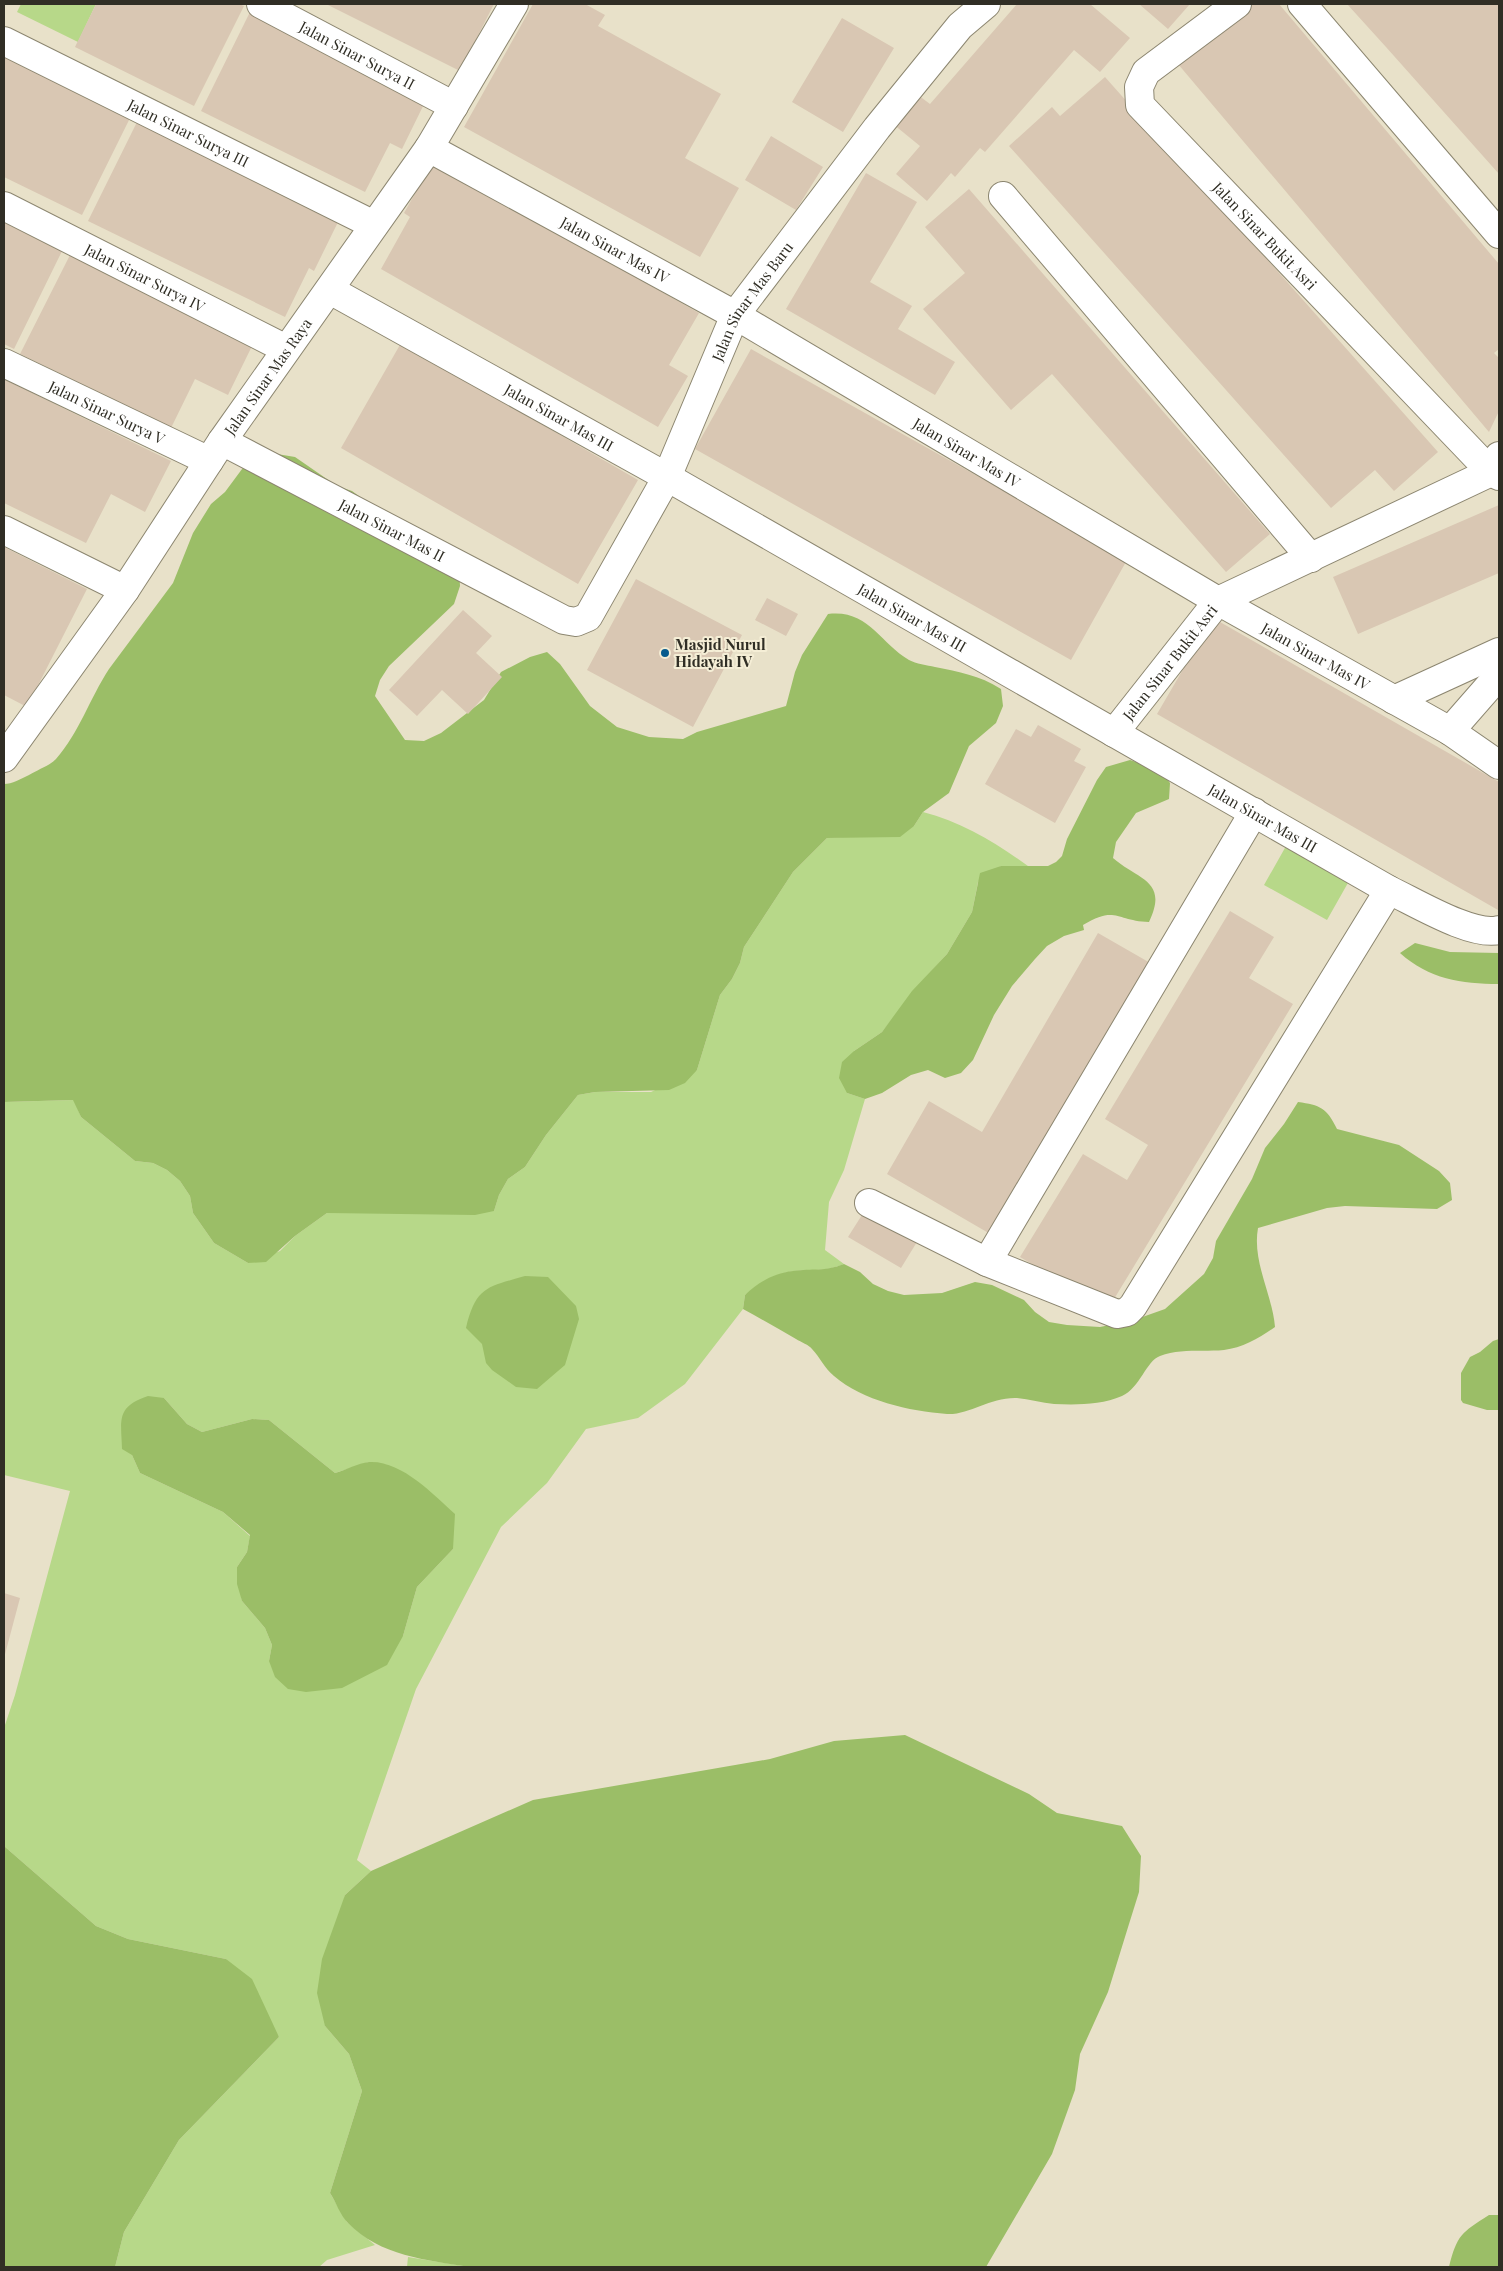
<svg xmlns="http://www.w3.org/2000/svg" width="1503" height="2271" font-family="'Playfair Display',serif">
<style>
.green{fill:#b7d889;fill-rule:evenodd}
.forest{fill:#9bbe67}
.building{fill:#d9c7b3}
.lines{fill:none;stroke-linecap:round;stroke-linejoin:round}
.street-casing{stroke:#8c8670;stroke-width:30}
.street{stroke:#fff;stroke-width:28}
.poi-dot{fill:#075b8d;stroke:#f5eed6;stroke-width:2}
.labels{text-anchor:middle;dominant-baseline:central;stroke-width:4;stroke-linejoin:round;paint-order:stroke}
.street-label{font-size:15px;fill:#302e25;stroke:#f5eed6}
.poi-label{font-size:15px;font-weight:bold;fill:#302e25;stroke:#f5eed6;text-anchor:start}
</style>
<rect width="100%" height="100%" fill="#e8e1c9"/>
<!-- green -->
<path class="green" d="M21,4h75l-18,38 -61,-30z
M923,812c39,10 73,31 105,54h-27l-23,16 -6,30 -25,42 -23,25 -42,53 -28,19 -7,42 18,6 -21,71 -15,32 -4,48 19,14c-20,8 -31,5 -50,7 -19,2 -33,14 -49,24l-2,14 -58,75 -47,34 -52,11 -39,54 -46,44 -85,162 -59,171 14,11 -26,24 -20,131 24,28 13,37 -32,102 17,29 28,23 -48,15 -8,7h-204l9,-35 55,-92 100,-103 -53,-78 -98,-20 -32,-13 -92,-80v-118l11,-33 55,-204 -66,-16v-373l70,-2 7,17 54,44 18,2 14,7 13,11 10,15 3,17 21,30 34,20 32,-12 15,-15 32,-23 167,-2 5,-16 9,-16 17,-12 21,-32 32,-40 17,-3h56l46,-22 23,-75 12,-16 8,-16 4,-16 49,-75 34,-34 17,-1 70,-11zM164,1398l23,26 15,8 50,-13 17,1 66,53 34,-11 18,3 66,84 -36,38 -14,49 -134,25 3,-16 -7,-17 -23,-27 -5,-34 10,-15 3,-16 -27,-24 -83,-39 -8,-18z
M1290,839l63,35 -26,46 -63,-35z
M408,2257l62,10h-63z"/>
<!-- forest -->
<path class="forest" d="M277,454l18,3 42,29 15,5 107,79 1,16 -6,18 -65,62 -9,14 -5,16 30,44 19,1 17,-8 43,-33 17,-28 29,-15 17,-5 13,12 30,42 27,21 32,10 34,2 14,-7 89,-26 9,-34 7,-17 26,-41c40,-5 52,29 81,46 7,4 18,5 26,7 24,5 44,8 66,22l2,17 -7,17 -27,23 -20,47 -26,19 -9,14 -14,11 -73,1 -34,34 -49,75 -4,16 -8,16 -12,16 -23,75 -12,13 -16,7 -74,2 -17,3 -32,40 -21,32 -17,12 -9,16 -5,16 -19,4 -148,-2 -32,23 -29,26 -18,1 -34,-20 -21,-30 -3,-17 -10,-15 -13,-11 -14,-7 -18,-2 -54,-44 -8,-17 -69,2v-318c8,0 17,-5 25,-9 8,-5 20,-9 27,-16 23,-26 34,-61 53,-90l64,-86 20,-50 18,-29 14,-12 20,-27z
M1130,760l30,10 10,13 -1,16 -33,14 -20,29 -3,16c25,22 56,22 36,64 -33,-1 -33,-17 -66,3l1,5 -20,6 -17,10 -12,13 -23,27 -18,29 -21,45 -12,13 -16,5 -17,-8 -17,5 -29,18 -17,6 -18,-6 -8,-15 3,-16 12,-11 28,-19 30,-41 35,-37 25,-42 8,-39 21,-7h47l8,-4 6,-6 5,-17 30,-59 9,-13z
M1415,943l35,9 49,1v31c-38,0 -70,-5 -99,-31z
M1298,1102c22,3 29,6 39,27l62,16 40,26 11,12 2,17 -15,9 -92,-3 -18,2 -69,20c-6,34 14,65 17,99 -14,10 -32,21 -51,23 -21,2 -44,-2 -64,6 -14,5 -20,32 -38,40 -21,9 -46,9 -68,8 -12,-1 -25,-5 -37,-6 -27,-1 -47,17 -70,16 -38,-3 -84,-13 -113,-38 -10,-8 -14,-19 -22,-27 -3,-4 -11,-7 -16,-10 -17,-10 -35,-20 -53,-30l2,-14c14,-13 29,-22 48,-24 20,-3 31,1 51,-7l16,8 13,12 15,7 16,4 38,-2 33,-11 17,3 32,15 11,12 14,10 18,3 33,2 34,-7 31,-11 39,-35 9,-16 3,-17 36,-62 13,-31 19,-24z
M525,1276l23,1 28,29 3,13 -14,46 -28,24 -21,-2 -24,-17 -6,-7 -4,-19 -16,-16c10,-42 22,-41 59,-52z
M1499,1339v71h-12l-24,-7 -2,-3v-27l9,-16 10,-5 13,-11z
M148,1396l16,2 23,26 15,8 50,-13 17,1 66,53c11,-3 23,-10 34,-11 32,-2 64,32 86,52l-2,35 -36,38 -14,49 -16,29 -45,23 -36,4 -18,-3 -13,-12 -6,-16 3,-16 -7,-17 -23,-27 -5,-17v-17l10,-15 3,-17 -27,-23 -83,-39 -8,-18 -10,-6c-1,-30 -6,-42 26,-53z
M905,1735l124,59 28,19 65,13 19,30 -2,36 -10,32 -21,68 -28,62 -5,36 -23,64 -66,113h-516c-44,-7 -90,-11 -122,-44 -8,-8 -12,-21 -18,-30l32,-102 -13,-37 -24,-28 -8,-33 5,-34 23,-64 26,-24 162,-71 237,-41 64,-18z
M4,1846l92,80 32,13 98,20 26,20 27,58 -100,103 -55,92 -9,35h-111z
M1489,2215h10v52h-50c8,-32 12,-34 40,-52z"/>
<!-- building -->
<path class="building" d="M96,4h143l5,2 -50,100 -119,-59z
M326,4h168l-34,67z
M533,4h52l20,11 -7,11 123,68 -36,64 54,30 -39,69 -236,-130z
M1017,4h73l40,34 -30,34 -26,-22 -89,102 -5,-4 -25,29 -4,-4 -24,28 -31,-27 24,-28 -27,-22 25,-29 12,9z
M1139,4h51l-22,25z
M1250,4h29l220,260v85l-5,4 5,5v53l-10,21 -311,-368z
M1347,4h152v170l-113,-127z
M250,12l177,86 -25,51 -12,-6 -25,49 -164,-81z
M842,18l52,30 -51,84 -51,-30z
M4,54l127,62 -49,99 -78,-38z
M1105,77l333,375 -44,39 -19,-21 -44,38 -322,-362 43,-39 8,9z
M137,122l202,98 -25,51 -5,-3 -24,49 -197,-96z
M771,136l52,31 -27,43 -51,-30z
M433,162l266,151 -30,52 19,11 -30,51 -277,-158 29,-52 -6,-4z
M866,173l51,29 -47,80 42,24 -14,23 57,33 -20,33 -149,-86z
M969,189l301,345 -44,38 -174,-198 -41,36 -88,-101 42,-36 -40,-46z
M4,220l59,29 -49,100 -10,-5z
M70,255l183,89 -25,51 -33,-16 -24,49 -151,-74z
M401,343l237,137 -60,104 -237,-136z
M751,349l376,211 -56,100 -376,-211z
M4,379l167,82 -26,51 -34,-18 -25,49 -82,-40z
M1499,505v68l-141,61 -25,-57z
M4,547l83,42 -60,118 -23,-12z
M636,579l106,56 -49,92 -106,-57z
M767,598l31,16 -12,22 -31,-16z
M463,610l29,26 -16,17 26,24 -34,37 -26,-24 -25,26 -28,-26z
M1213,618l286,164 -1,128 -341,-196z
M1038,725l43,24 -7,12 12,6 -31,56 -70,-39 31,-55 15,8z
M1230,911l44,26 -25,41 44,26 -185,305 -88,-52 63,-103 44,26 21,-35 -43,-26z
M1098,933l54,31 -160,271 -105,-61 42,-73 53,31z
M867,1207l53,30 -19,31 -53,-31z
M4,1593l16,5 -16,60z"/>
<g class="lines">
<defs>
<g id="street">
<path id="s1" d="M261,4l193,102"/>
<path id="s2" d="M1237,4l-91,68 -7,15 1,18 351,367 8,4"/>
<path d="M1302,4l197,230"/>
<path id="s3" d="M4,41l370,184"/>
<path id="s4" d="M429,148l306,167 483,286 232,130 49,34"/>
<path d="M1003,196l308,362"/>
<path id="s5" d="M4,206l282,143"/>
<path id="s6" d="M330,290l337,187 722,413c26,12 83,47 110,40"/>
<path id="s7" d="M4,363l205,98"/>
<path id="s8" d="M222,441l342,179 12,2 12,-5 79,-140 68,-162 142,-187 83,-102 26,-22"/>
<path d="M4,530l121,60"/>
<path d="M1394,700l105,-48"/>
<path d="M1450,731l49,-56"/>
<path id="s9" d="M1114,733l104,-132 273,-129 8,-16"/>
<path id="s10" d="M4,758l121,-168 97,-149 207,-293 85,-144"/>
<path d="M869,1203l118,59 130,52 10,-2 6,-6 256,-416"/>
<path d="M987,1262l267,-450"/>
</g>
</defs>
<!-- street casing -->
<use href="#street" class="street-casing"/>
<!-- street -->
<use href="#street" class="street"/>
</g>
<!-- markers -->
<circle class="poi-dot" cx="665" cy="653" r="5"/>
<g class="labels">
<!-- street labels -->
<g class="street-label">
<text stroke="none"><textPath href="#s1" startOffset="109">Jalan Sinar Surya II</textPath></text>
<text stroke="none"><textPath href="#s3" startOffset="206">Jalan Sinar Surya III</textPath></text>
<text stroke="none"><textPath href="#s2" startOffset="329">Jalan Sinar Bukit Asri</textPath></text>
<text stroke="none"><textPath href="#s4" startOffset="212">Jalan Sinar Mas IV</textPath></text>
<text stroke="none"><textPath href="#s5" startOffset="158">Jalan Sinar Surya IV</textPath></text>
<text stroke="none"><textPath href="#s8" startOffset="768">Jalan Sinar Mas Baru</textPath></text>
<text stroke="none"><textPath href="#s10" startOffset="464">Jalan Sinar Mas Raya</textPath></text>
<text stroke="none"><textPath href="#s7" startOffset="114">Jalan Sinar Surya V</textPath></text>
<text stroke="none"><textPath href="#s6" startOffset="262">Jalan Sinar Mas III</textPath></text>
<text stroke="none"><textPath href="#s4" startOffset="618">Jalan Sinar Mas IV</textPath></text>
<text stroke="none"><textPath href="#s8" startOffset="192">Jalan Sinar Mas II</textPath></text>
<text stroke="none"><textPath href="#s6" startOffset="668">Jalan Sinar Mas III</textPath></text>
<text stroke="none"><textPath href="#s4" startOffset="1022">Jalan Sinar Mas IV</textPath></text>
<text stroke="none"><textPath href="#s9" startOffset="90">Jalan Sinar Bukit Asri</textPath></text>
<text stroke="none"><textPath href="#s6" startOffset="1072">Jalan Sinar Mas III</textPath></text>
</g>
<!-- poi labels -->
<g class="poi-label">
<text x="675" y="644">Masjid Nurul<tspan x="675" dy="17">Hidayah IV</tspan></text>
</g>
</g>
<!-- border -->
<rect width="1503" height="2271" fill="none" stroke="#302e25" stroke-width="10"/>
</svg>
